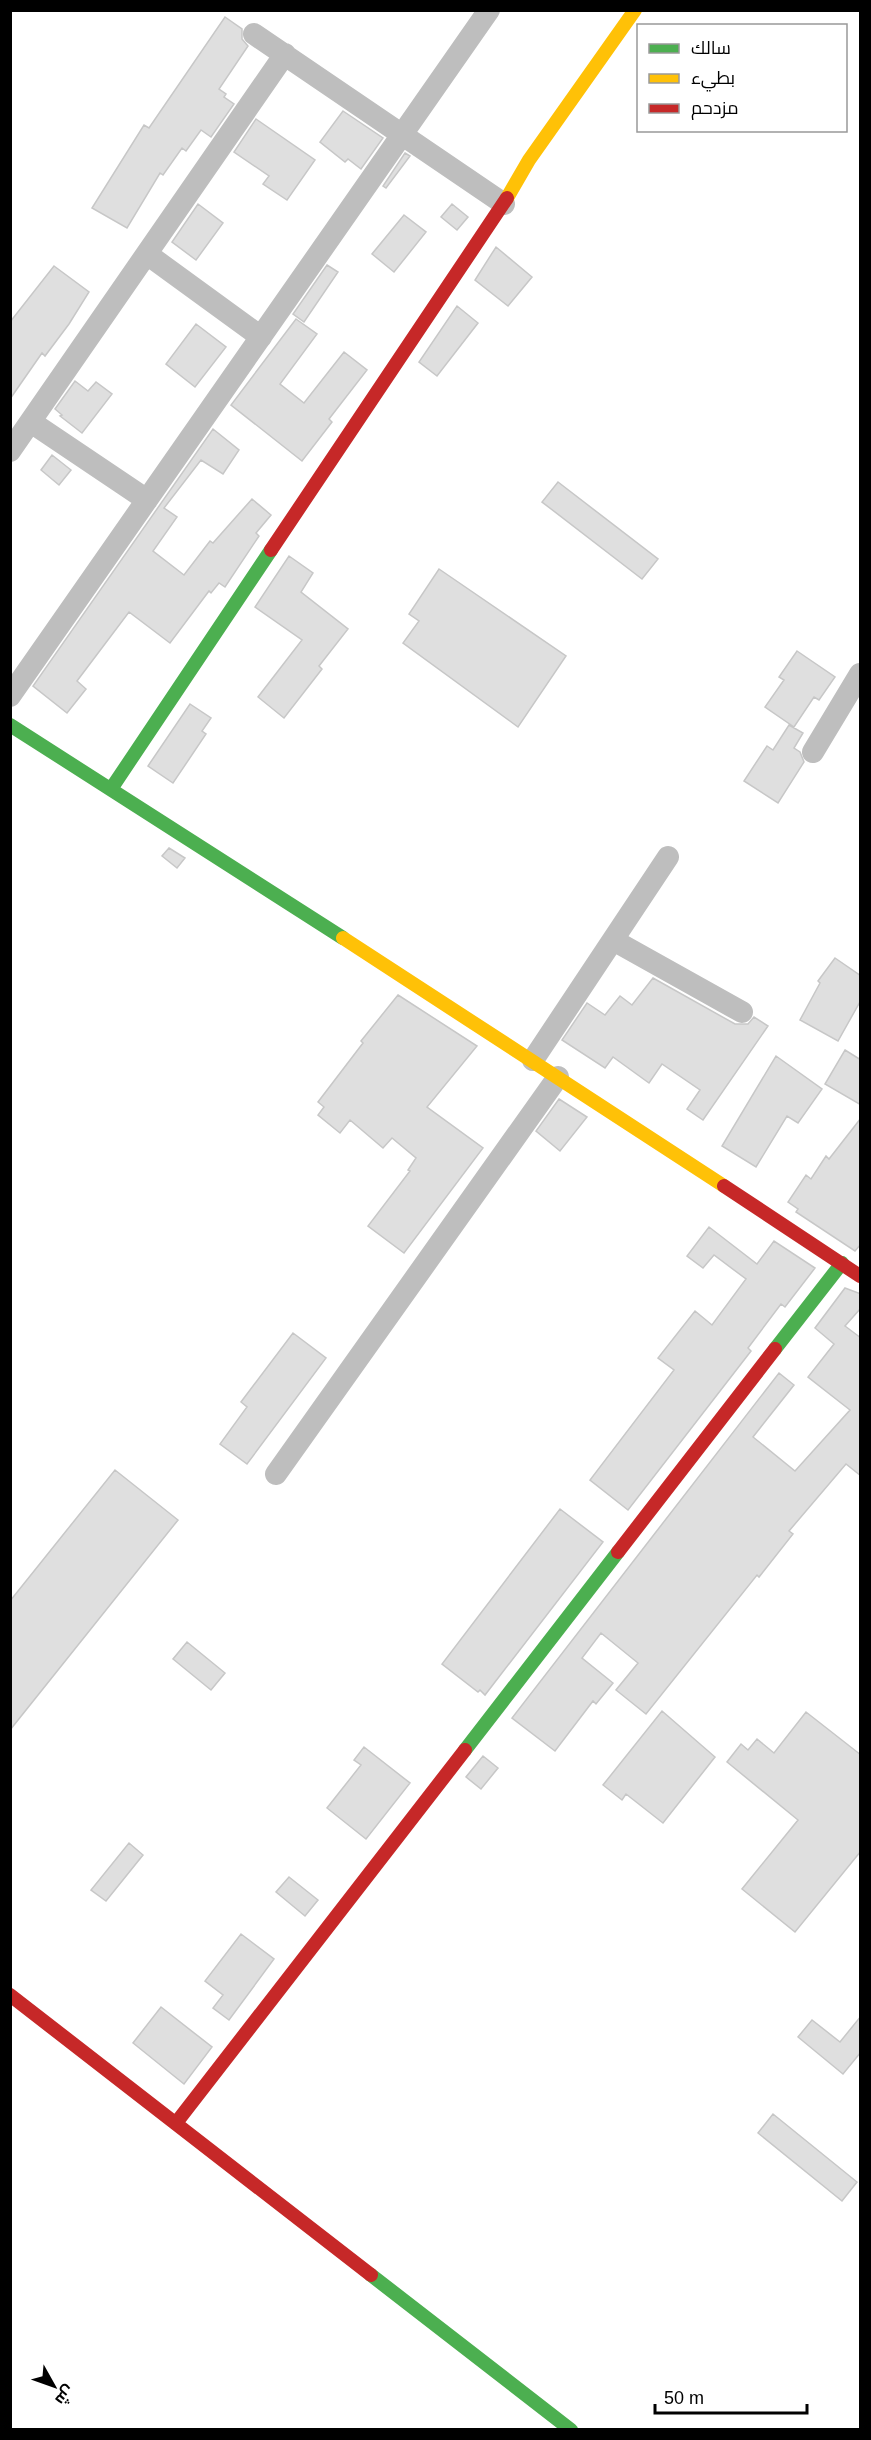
<svg xmlns="http://www.w3.org/2000/svg" width="871" height="2440" font-family="Helvetica,Cairo,sans-serif">
<style>
.building{fill:#dfdfdf;stroke:#c7c7c7;stroke-width:1.5}
.lines{fill:none;stroke-linecap:round;stroke-linejoin:round}
.street{stroke:#bebebe;stroke-width:22}
.fast{stroke:#4caf50;stroke-width:14}
.slow{stroke:#ffc107;stroke-width:14}
.jam{stroke:#c62828;stroke-width:14}
</style>
<rect width="100%" height="100%" fill="#fff"/>
<!-- building -->
<path class="building" d="M225,17l17,12v10l6,7 -29,43 7,5 -2,3 10,7 -23,33 -10,-7 -15,21 -4,-3 -19,27 -3,-2 -33,55 -35,-20 52,-83 5,3z
M343,111l40,27 -22,31 -13,-10 -3,3 -25,-20z
M256,119l59,41 -28,40 -24,-16 6,-8 -35,-24z
M405,153l5,3 -24,32 -3,-2z
M198,204l25,19 -27,37 -24,-18z
M452,204l16,13 -11,13 -16,-13z
M404,215l22,17 -32,40 -22,-18z
M496,247l36,30 -24,29 -33,-26z
M327,265l11,7 -34,50 -11,-8z
M54,266l35,26 -20,32 -24,32 -3,-3 -32,46v-77z
M457,306l21,17 -41,53 -18,-14z
M296,319l21,15 -37,50 24,19 40,-51 23,18 -38,49 3,3 -30,39 -71,-56z
M196,324l30,23 -31,40 -29,-23z
M75,381l13,10 8,-9 16,12 -30,39 -22,-17 2,-1 -7,-6z
M213,429l26,21 -16,24 -22,-14 -37,48 13,9 -24,34 31,24 26,-34 3,2 39,-44 19,16 -15,18 3,3 -34,51 -6,-4 -8,10 -2,-2 -39,52 -41,-31 -52,69 9,8 -19,24 -34,-27z
M52,455l19,15 -12,15 -18,-15z
M558,482l100,77 -16,20 -100,-77z
M289,556l24,17 -12,19 47,37 -29,37 3,3 -38,49 -26,-21 44,-57 -47,-33z
M439,569l127,87 -48,71 -115,-84 16,-22 -10,-7z
M797,651l38,26 -16,23 -5,-3 -20,30 -29,-20 19,-27 -5,-3z
M190,704l21,14 -9,13 4,3 -33,49 -25,-17z
M789,725l14,8 -9,15 6,4 4,10 -26,41 -34,-22 23,-35 6,4z
M169,848l16,10 -8,10 -15,-12z
M835,958l26,18v24l-23,41 -38,-21 20,-37 -2,-2z
M653,978l82,46h13l6,-7 14,9 -65,94 -16,-11 13,-19 -38,-26 -13,19 -36,-26 -8,11 -43,-28 25,-37 18,12 15,-19 12,9z
M398,995l79,51 -50,61 56,41 -79,105 -36,-27 42,-55 -2,-1 8,-12 -24,-20 -9,10 -33,-28 -10,13 -22,-18 6,-8 -6,-5 45,-59 -2,-2z
M845,1050l16,10v45l-36,-21z
M776,1056l46,33 -24,34 -11,-7 -31,51 -34,-21z
M559,1099l28,18 -27,34 -24,-20z
M861,1118v126l-6,7 -59,-39 2,-3 -10,-7 18,-27 5,4 15,-23 3,3z
M709,1227l48,37 17,-23 41,27 -30,39 -4,-3 -33,44 3,3 -123,159 -38,-30 84,-110 -16,-12 37,-47 17,14 34,-46 -32,-24 -11,13 -16,-12z
M845,1288l16,6v14l-16,18 16,12v138l-15,-12 -57,67 4,3 -34,43 -2,-2 -111,139 -30,-24 22,-27 -37,-30 -19,25 31,25 -17,21 -3,-3 -38,50 -43,-33 267,-345 15,12 -41,52 42,34 55,-61 -42,-33 26,-33 -19,-16z
M293,1333l33,25 -79,106 -27,-20 27,-37 -6,-5z
M115,1470l63,50 -168,210v-129z
M560,1509l43,33 -118,153 -5,-5 -2,2 -36,-28z
M187,1642l38,31 -14,17 -38,-31z
M662,1711l53,46 -52,66 -37,-29 -4,6 -19,-15z
M806,1712l55,43v96l-66,81 -53,-43 56,-69 -71,-58 14,-18 7,6 9,-11 17,14z
M364,1747l46,36 -44,56 -39,-31 34,-43 -7,-5z
M483,1756l15,12 -17,21 -15,-12z
M129,1843l14,12 -37,46 -15,-11z
M289,1877l29,23 -13,16 -29,-24z
M241,1934l33,25 -45,61 -16,-12 10,-13 -18,-14z
M161,2007l51,40 -28,37 -51,-41z
M861,2016v36l-18,22 -45,-37 14,-17 28,22z
M773,2114l84,68 -15,19 -84,-68z"/>
<g class="lines">
<!-- street -->
<path class="street" d="M254,34l250,170
M147,254l114,83
M31,422l116,78
M10,451l275,-397
M10,696l479,-686
M813,752l47,-78
M613,940l129,72
M533,1060l135,-203
M276,1474l282,-397"/>
<!-- fast -->
<path class="fast" d="M10,725l333,213
M111,789l160,-239
M775,1349l67,-86
M465,1750l153,-198
M371,2275l200,155"/>
<!-- slow -->
<path class="slow" d="M507,198l22,-38 106,-150
M343,938l381,248"/>
<!-- jam -->
<path class="jam" d="M271,550l236,-352
M724,1186l136,90
M618,1552l157,-203
M10,1995l361,280
M176,2123l289,-373"/>
</g>
<!-- border -->
<rect width="871" height="2440" fill="none" stroke="#000000" stroke-width="24"/>
<!-- legend -->
<rect x="637" y="24" width="210" height="108" fill="#ffffff" stroke="#999999" stroke-width="1.5"/>
<rect x="649" y="44" width="30" height="9" fill="#4caf50" stroke="#999999" stroke-width="1.5"/>
<text x="691" y="54" font-size="18" fill="#000000">سالك</text>
<rect x="649" y="74" width="30" height="9" fill="#ffc107" stroke="#999999" stroke-width="1.5"/>
<text x="691" y="84" font-size="18" fill="#000000">بطيء</text>
<rect x="649" y="104" width="30" height="9" fill="#c62828" stroke="#999999" stroke-width="1.5"/>
<text x="691" y="114" font-size="18" fill="#000000">مزدحم</text>
<!-- north arrow -->
<g transform="translate(54 2386) rotate(130)" stroke="#ffffff" stroke-width="4.5" paint-order="stroke">
<path d="M0-4.5L10 22L0 15L-10 22Z" fill="#000000"/>
<text y="-9" font-size="16" font-weight="bold" text-anchor="middle" fill="#000000">ش</text>
</g>
<!-- scale -->
<path d="M655 2404v9h152v-9" fill="none" stroke="#000000" stroke-width="3"/>
<text x="664" y="2404" font-size="18" fill="#000000" stroke="#ffffff" stroke-width="4.5" paint-order="stroke">50 m</text>
</svg>
